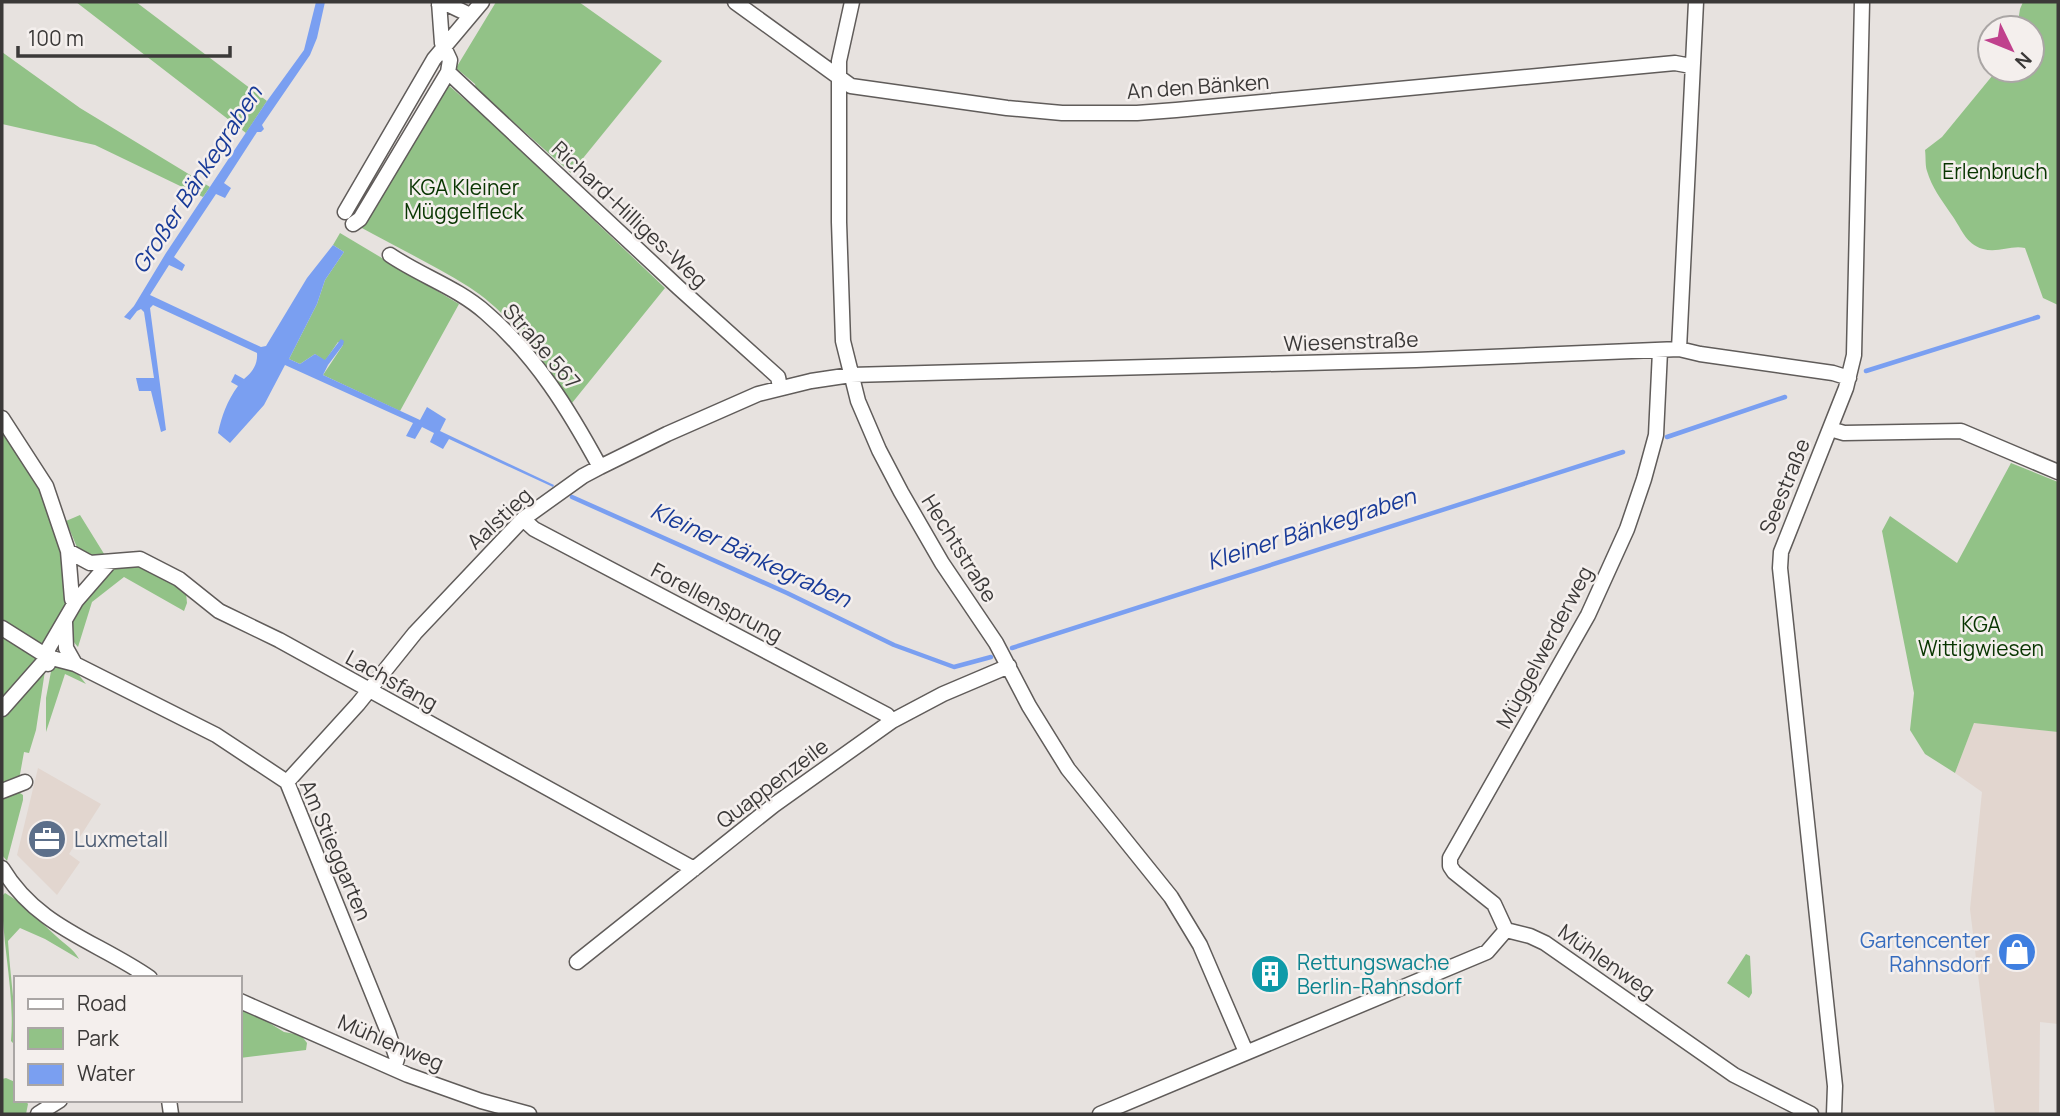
<svg xmlns="http://www.w3.org/2000/svg" width="2060" height="1116" font-family="Manrope,sans-serif">
<style>
.built{fill:#e2d6cf}
.green{fill:#92c287}
.water{fill:#7a9ff1}
.lines{fill:none;stroke-linecap:round;stroke-linejoin:round}
.stream{stroke:#7a9ff1;stroke-width:4.5}
.street-casing{stroke:#605c5a;stroke-width:17}
.street{stroke:#fff;stroke-width:14}
.labels{text-anchor:middle;dominant-baseline:central;stroke-width:5;stroke-linejoin:round;paint-order:stroke}
.street-label{font-size:21px;fill:#3b3938;stroke:#f4efed}
.park-label{font-size:21px;fill:#083500;stroke:#f4efed}
.service-label{font-size:21px;fill:#4e5e75;stroke:#f4efed;text-anchor:start}
.shop-label{font-size:21px;fill:#366cbe;stroke:#f4efed;text-anchor:end}
.culture-label{font-size:21px;fill:#0d838f;stroke:#f4efed;text-anchor:start}
.water-label{font-size:23px;font-style:italic;fill:#193b98;stroke:#f4efed}
</style>
<rect width="100%" height="100%" fill="#e7e2df"/>
<!-- built -->
<path class="built" d="M1974,722l84,10v292l-18,-2 -1,92h-44l-25,-205 12,-117 -27,-19z
M38,768l63,36 -32,50 11,8 -23,33 -40,-40z"/>
<!-- green -->
<path class="green" d="M76,2h60l131,99 -21,32z
M496,2h83l83,59 -91,112 -95,-84 -1,-5 -19,-16z
M2023,2h35v303l-15,-7 -18,-50c-14,-3 -27,5 -42,1 -18,-5 -22,-22 -32,-35 -10,-15 -19,-26 -24,-43 -2,-6 -1,-14 -2,-21l17,-13 55,-67h35v-42h-15l3,-19z
M2,52l78,56 130,79 -7,10 -108,-52 -93,-21z
M446,83l49,43 170,162 -93,115c-28,-42 -61,-89 -103,-116 -35,-22 -73,-40 -109,-60z
M340,233l119,71 -59,107 -77,-36 20,-30 -5,-3 -13,19 -10,-7 -15,10 -11,-5 28,-55 8,-24 19,-28 -11,-7z
M2,423l41,65 15,44 8,51v28l-20,53 -10,66 -7,23 -5,-1 -7,39 6,4v5l-16,61 -5,-6z
M2011,463l47,19v250l-84,-9 -19,50 -30,-19 -15,-24 4,-37 -32,-162 8,-15 67,47z
M80,515l26,42h-25l-15,-36z
M133,564l34,13 19,16 1,10 -3,8 -60,-34 -32,25 -14,45c-5,-5 -8,-12 -8,-20 0,-14 34,-53 47,-60 5,-3 11,-2 16,-3z
M56,663l18,6 12,15 -21,-10 -19,58v-34l6,-32z
M5,893c20,11 34,28 51,43 9,9 17,12 23,23l-34,-20 -25,-11 -12,13c2,35 8,70 8,105l-5,-5c4,-48 -9,-96 -9,-145z
M1746,954l4,2 2,37 -3,5 -22,-15z
M240,1009l23,10 21,13 17,3 6,8 -1,7 -66,8z
M6,1078l9,4 1,18h9l3,4 -2,10h-24v-35z"/>
<!-- water -->
<path class="water" d="M316,2h9l-8,36 -7,17 -48,70 2,4 -3,3h-4l-33,51 7,5 -6,10 -9,-4 -42,63 11,8 -3,6 -13,-6 -19,30 111,52 5,-1 41,-68 26,-33 11,7 -19,28 -8,24 -28,55 11,5 15,-10 10,6 16,-21 3,2 -1,4 -15,20 -5,10 97,45 7,-13 19,12 -6,12 114,54 -1,2 -104,-48 -6,10 -13,-7 4,-9 -12,-6 -7,12 -9,-3 7,-13 -128,-58 -21,40 -34,38 -12,-10c4,-18 9,-32 20,-47l-7,-4 4,-8 9,5c8,-6 14,-15 13,-26l-104,-48 -3,3 16,122 -5,2 -10,-41h-12l-3,-13h18l-10,-66 -3,-3 -4,2 -7,9 -6,-3 10,-11 32,-53 101,-152 37,-51z"/>
<g class="lines">
<!-- stream -->
<path class="stream" d="M1866,371l172,-54
M1667,437l118,-40
M572,497l215,96 107,52 60,22 37,-10
M1012,648l611,-196"/>
<defs>
<path id="street" d="M735,2l116,84 156,22 55,5h75l39,-3 499,-47 16,3
M852,2l-13,59v161l4,119 15,60 21,49 22,42 41,71 54,80 33,63 39,63 103,128 29,48 46,107
M439,5l8,-1 23,11
M448,72l231,216 99,89 2,10
M345,212l89,-153 48,-57
M353,224l7,-5 88,-147 2,-12 -8,-17 -3,-41
M390,255c31,21 68,33 96,58 50,43 83,97 114,154
M1679,349l17,-347
M2,418l44,68 22,65 4,48 4,2 -28,48v15
M1830,429l14,4 117,-2 97,41
M523,519l11,10 353,186 5,6
M68,551l22,12 50,-4 39,20 40,32 60,29 415,229
M76,601l33,-38
M65,622l1,26 9,16
M2,628l46,29 27,7 141,71 71,47 101,250 9,27 -3,9
M2,709l46,-52
M287,782l71,-78 57,-71 108,-114 60,-43 17,-9 67,-33 91,-40 53,-13 40,-6 565,-15 263,-11 21,5 133,19 16,5
M2,791l23,-9
M2,868c36,60 95,73 148,110
M1506,930l-12,-26 -40,-32 -4,-6v-8l138,-243 39,-86 17,-50 12,-44 4,-84
M1506,930l24,6 15,7 189,132 77,39
M577,962l197,-157 118,-84 51,-27 66,-28
M240,1001l168,74 73,26 48,13
M169,1100l2,14
M38,1114l22,-14
M1100,1114l387,-162 19,-22
M1834,1114l1,-28 -55,-518 1,-16 65,-164 8,-33 8,-353"/>
</defs>
<!-- street casing -->
<use href="#street" class="street-casing"/>
<!-- street -->
<use href="#street" class="street"/>
</g>
<!-- icons -->
<defs>
<symbol id="office-disc" viewBox="-11 -11 22 22"><circle r="9.5" fill="#5c6f8a" stroke="#f4efed"/><path d="M-6-3h4V-5.5h4V-3h4V5H-6ZM-1-4.5V-3h2v-1.5ZM-6 0V1H6V0Z" fill="#fff"/></symbol>
<symbol id="shop-disc" viewBox="-11 -11 22 22"><circle r="9.5" fill="#3f7fe0" stroke="#f4efed"/><path d="M-5-2.5h2.3a2.7 3.5 0 0 1 5.4 0H5L5.5 6h-11ZM-1.5-2.5h3a1.5 2.3 0 0 0-3 0Z" fill="#fff"/></symbol>
<symbol id="building-disc" viewBox="-11 -11 22 22"><circle r="9.5" fill="#0f9aa8" stroke="#f4efed"/><path d="M-4-6H4V6H1V3H-1V6H-4ZM-2.5-4.3h1.7v1.8h-1.7ZM.8-4.3h1.7v1.8H.8ZM-2.5-1h1.7V.8h-1.7ZM.8-1h1.7V.8H.8Z" fill="#fff"/></symbol>
</defs>
<g fill-rule="evenodd">
<use href="#office-disc" x="25" y="817" width="44" height="44"/>
<use href="#shop-disc" x="1995" y="930" width="44" height="44"/>
<use href="#building-disc" x="1248" y="952" width="44" height="44"/>
</g>
<g class="labels">
<!-- street labels -->
<g class="street-label">
<text transform="translate(1198 86) rotate(-4)">An den Bänken</text>
<text transform="translate(630 214) rotate(43)">Richard-Hilliges-Weg</text>
<text transform="translate(1351 341) rotate(-2)">Wiesenstraße</text>
<text transform="translate(542 346) rotate(49)">Straße 567</text>
<text transform="translate(1784 486) rotate(-68)">Seestraße</text>
<text transform="translate(499 518) rotate(-43)">Aalstieg</text>
<text transform="translate(960 548) rotate(58)">Hechtstraße</text>
<text transform="translate(717 602) rotate(28)">Forellensprung</text>
<text transform="translate(1544 647) rotate(-62)">Müggelwerderweg</text>
<text transform="translate(392 680) rotate(29)">Lachsfang</text>
<text transform="translate(772 783) rotate(-37)">Quappenzeile</text>
<text transform="translate(336 850) rotate(67)">Am Stieggarten</text>
<text transform="translate(1607 961) rotate(35)">Mühlenweg</text>
<text transform="translate(391 1042) rotate(23)">Mühlenweg</text>
</g>
<!-- park labels -->
<g class="park-label">
<text x="1995" y="171">Erlenbruch</text>
<text x="464" y="187">KGA Kleiner<tspan x="464" dy="24">Müggelfleck</tspan></text>
<text x="1981" y="624">KGA<tspan x="1981" dy="24">Wittigwiesen</tspan></text>
</g>
<!-- service labels -->
<g class="service-label">
<text x="74" y="839">Luxmetall</text>
</g>
<!-- shop labels -->
<g class="shop-label">
<text x="1990" y="940">Gartencenter<tspan x="1990" dy="24">Rahnsdorf</tspan></text>
</g>
<!-- culture labels -->
<g class="culture-label">
<text x="1297" y="962">Rettungswache<tspan x="1297" dy="24">Berlin-Rahnsdorf</tspan></text>
</g>
<!-- water labels -->
<g class="water-label">
<text transform="translate(196 179) rotate(-57)">Großer Bänkegraben</text>
<text transform="translate(1311 528) rotate(-18)">Kleiner Bänkegraben</text>
<text transform="translate(751 554) rotate(25)">Kleiner Bänkegraben</text>
</g>
</g>
<!-- border -->
<rect width="2060" height="1116" fill="none" stroke="#3b3938" stroke-width="7"/>
<!-- legend -->
<rect x="14" y="976" width="228" height="126" fill="#f4efed" stroke="#aaa6a5" stroke-width="2"/>
<rect x="28" y="999" width="35" height="10" fill="#ffffff" stroke="#aaa6a5" stroke-width="2"/>
<text x="77" y="1011" font-size="21" fill="#3b3938">Road</text>
<rect x="28" y="1028" width="35" height="21" fill="#92c287" stroke="#aaa6a5" stroke-width="2"/>
<text x="77" y="1046" font-size="21" fill="#3b3938">Park</text>
<rect x="28" y="1064" width="35" height="21" fill="#7a9ff1" stroke="#aaa6a5" stroke-width="2"/>
<text x="77" y="1081" font-size="21" fill="#3b3938">Water</text>
<!-- north arrow -->
<g transform="translate(2011 49) rotate(133)"><circle r="33" fill="#f4efed" stroke="#aaa6a5" stroke-width="2"/>
<path d="M0-5L12 26L0 18L-12 26Z" fill="#c0418d"/>
<text y="-10" font-size="19" font-weight="bold" text-anchor="middle" fill="#3b3938">N</text>
</g>
<!-- scale -->
<path d="M18 46v10h212v-10" fill="none" stroke="#3b3938" stroke-width="3.5"/>
<text x="28" y="46" font-size="21" fill="#3b3938" stroke="#f4efed" stroke-width="5" paint-order="stroke">100 m</text>
</svg>
